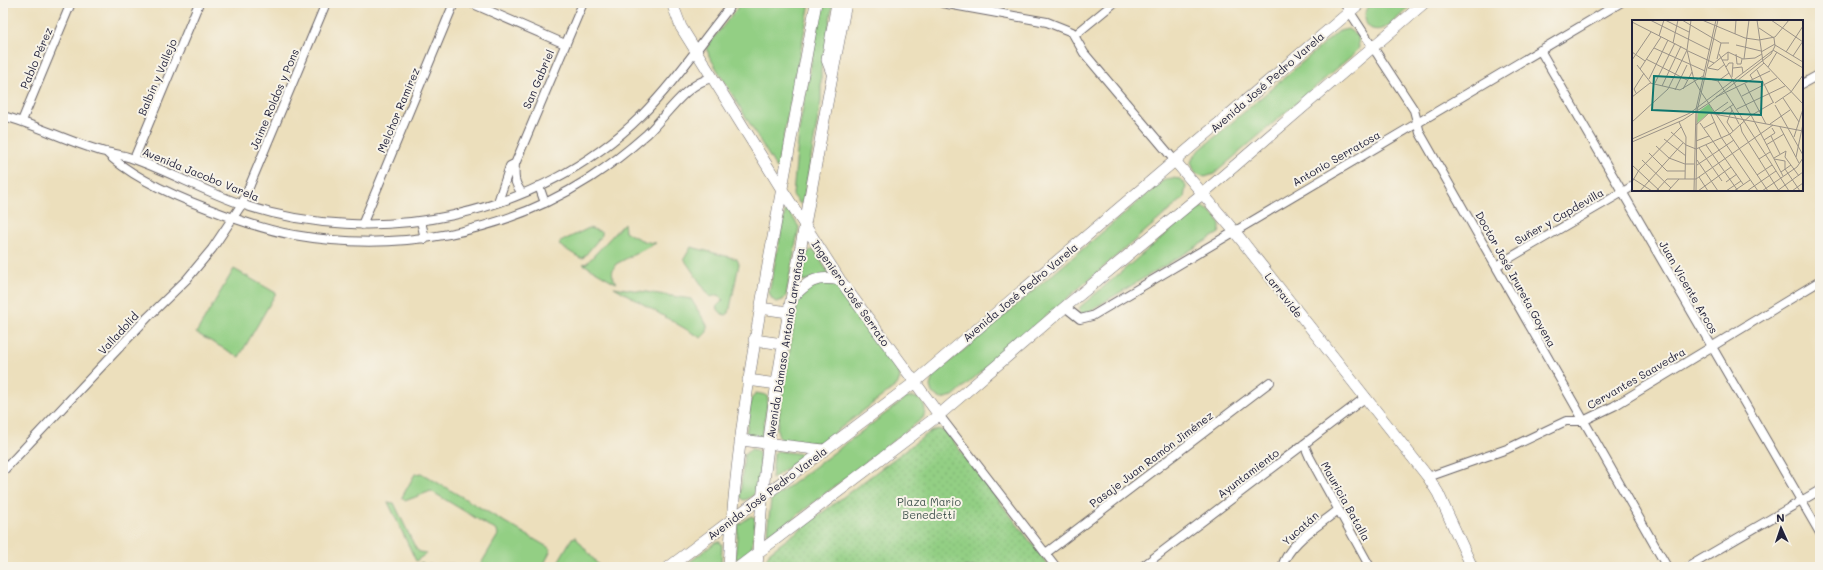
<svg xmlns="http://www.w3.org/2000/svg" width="1823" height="570" font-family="Mali,sans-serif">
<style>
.grass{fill:#93cf84;stroke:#5a7860}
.park{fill:url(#park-dots);stroke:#5a7860}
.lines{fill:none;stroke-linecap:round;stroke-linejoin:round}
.street-casing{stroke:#696468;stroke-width:10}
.secondary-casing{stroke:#696468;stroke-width:12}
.street{stroke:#fff;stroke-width:8}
.secondary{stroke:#fff;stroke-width:11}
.labels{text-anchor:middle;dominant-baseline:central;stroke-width:4;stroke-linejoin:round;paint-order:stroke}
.street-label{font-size:11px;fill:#22223b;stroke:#f7f3e8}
.park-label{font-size:11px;fill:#445651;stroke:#f7f3e8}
.inset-road{fill:none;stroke:#9b9388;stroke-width:1}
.view{fill:#0f766e;fill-opacity:0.15;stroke:#0f766e;stroke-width:2}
.inset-edge{fill:none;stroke:#22223b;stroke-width:2}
</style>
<defs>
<pattern id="park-dots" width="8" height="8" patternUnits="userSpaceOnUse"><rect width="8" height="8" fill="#93cf84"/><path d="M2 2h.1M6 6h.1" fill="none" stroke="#7eb173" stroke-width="1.8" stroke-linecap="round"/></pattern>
</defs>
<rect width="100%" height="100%" fill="#f7f3e8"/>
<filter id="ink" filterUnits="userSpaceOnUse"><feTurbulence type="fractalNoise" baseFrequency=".025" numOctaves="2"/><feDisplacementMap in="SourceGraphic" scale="8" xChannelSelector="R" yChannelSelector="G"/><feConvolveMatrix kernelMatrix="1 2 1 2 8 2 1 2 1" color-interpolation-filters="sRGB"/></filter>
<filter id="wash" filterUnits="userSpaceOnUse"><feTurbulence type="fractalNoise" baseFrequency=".012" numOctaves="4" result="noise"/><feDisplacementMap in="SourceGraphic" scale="16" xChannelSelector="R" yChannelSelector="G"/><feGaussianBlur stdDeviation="0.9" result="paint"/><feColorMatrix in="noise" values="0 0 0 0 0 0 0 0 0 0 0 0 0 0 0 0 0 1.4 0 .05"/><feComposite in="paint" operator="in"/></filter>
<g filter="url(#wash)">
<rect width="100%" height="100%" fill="#ecdfbc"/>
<!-- grass -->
<path class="grass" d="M741,3h69l-33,166 -68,-113 -2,-7 2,-5z
M822,3h11l-12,66v32l-18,101 -3,2 -7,-9 6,-65z
M1372,3h41c-7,7 -22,23 -31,26 -18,5 -22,-16 -10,-26z
M1348,29l10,7 1,12 -3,4 -142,122 -9,3 -10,-4 -4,-11 4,-8 144,-123z
M1172,178l8,1 6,7 -2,12 -231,198 -12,3 -9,-6 -2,-7 3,-10 232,-197z
M786,207l13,20 -13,69 -3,4 -7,2 -4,-3 -3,-6z
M1202,207c9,3 22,15 17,26l-133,80 -6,1 -1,-4 1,-3 113,-96z
M624,223l1,8c9,6 20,12 31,12l-40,21c-5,7 -5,12 1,19l-3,-1 -31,-18 4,-1z
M589,228l13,4v3l-19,23h-3l-21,-13 1,-3z
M691,247l46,12 2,5 -10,49 -3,2 -4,-1 -6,-7 7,-7 -4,-5 -9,2 -26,-38z
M810,250l5,1 14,23 -25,7 -2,-1 5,-27z
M234,269l42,24 -37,64 -43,-24z
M826,283l10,3 6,6 57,79 1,7 -3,7 -76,58 -36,-2 -6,-3 -2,-9 20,-123c5,-15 14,-20 29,-23z
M614,287l77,12 16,26v7l-6,6z
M756,393l10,2 2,4 -6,39 -14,-1 -2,-2 5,-36z
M911,397c12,0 17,11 12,21l-150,116 -6,-1 4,-33 135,-102z
M751,449l6,1c5,5 4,35 0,41 -3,4 -9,9 -14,9l-3,-3 4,-42z
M778,451l24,3 1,2 -31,23 2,-26z
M421,473l130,76 -8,18h-64l19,-32 -1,-4 -66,-40 -26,10 -3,-4 13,-23z
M388,502l6,1 22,46 4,3 7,1 -11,8z
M751,516l4,2 -3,30 -12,10 -4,1 -1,-2 3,-32z
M576,537l1,2 23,28h-45l17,-29z
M716,542h4l2,3 -1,22h-38z
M422,562l2,3 29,-1 5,3h-40l-1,-2z"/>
<!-- park -->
<path class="park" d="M938,429l8,3 104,135h-286l1,-6 5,-9 141,-106 19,-14z"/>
</g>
<g filter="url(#ink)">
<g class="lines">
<defs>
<path id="street" d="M471,3l94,41
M942,3l105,19 25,10 12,21 91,108
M1344,3l70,107 6,23 247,434
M1075,35l39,-32
M1540,50l280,483
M1802,84l18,-10
M3,116c35,9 67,27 102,36 10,2 19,3 29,7 36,13 70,32 107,45 135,46 298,13 400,-88 34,-34 61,-75 92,-113
M22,121l49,-118
M106,152c24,25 71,45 103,57 28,11 56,21 85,26 102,18 209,-1 296,-57 20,-13 39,-28 57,-44 19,-18 39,-51 65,-56
M134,159l65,-156
M539,186l6,17
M522,193c-8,-10 -8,-16 -7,-29l68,-161
M498,202l12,-36 4,-2
M421,221l4,18
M362,225l92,-222
M1496,266l137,-80
M1065,307l15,12 12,-3 528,-313
M939,415l117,152
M1304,444l6,14 60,109
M3,471l145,-154 39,-38 25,-30 30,-45 84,-201
M1428,477l79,-28 59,-28h17l31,-15 206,-125
M1046,553l224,-171
M1142,567l224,-170
M1282,567c7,-25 37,-41 56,-57
M1688,567l132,-77"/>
<path id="secondary" d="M672,3l9,24 100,161 59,92 99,135
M832,73l-5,-13 10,-57
M1175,161l60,71 193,245 10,16 34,74
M791,299c16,-17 24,-24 49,-19
M760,308l28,4
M754,340l29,4
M748,380l29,4
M741,440l82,10
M669,567l246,-185 445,-379
M729,567c5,-104 22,-206 40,-308 15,-86 31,-171 47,-256
M739,567l200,-152 126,-108 137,-113 222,-191
M757,567c6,-112 25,-222 46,-332 14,-77 28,-155 43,-232"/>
</defs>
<!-- street casing -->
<use href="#street" class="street-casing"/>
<!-- secondary casing -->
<use href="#secondary" class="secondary-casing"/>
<!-- street -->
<use href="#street" class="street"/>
<!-- secondary -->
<use href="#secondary" class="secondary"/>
</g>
</g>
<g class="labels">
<!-- street labels -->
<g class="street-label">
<text transform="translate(36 58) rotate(-67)">Pablo Pérez</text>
<text transform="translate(157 77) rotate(-67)">Balbín y Vallejo</text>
<text transform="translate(538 79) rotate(-67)">San Gabriel</text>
<text transform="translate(1267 82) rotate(-41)">Avenida José Pedro Varela</text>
<text transform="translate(274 99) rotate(-67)">Jaime Roldos y Pons</text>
<text transform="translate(398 110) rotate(-67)">Melchor Ramírez</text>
<text transform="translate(1336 158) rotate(-30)">Antonio Serratosa</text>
<text transform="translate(201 174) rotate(22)">Avenida Jacobo Varela</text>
<text transform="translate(1559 216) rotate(-30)">Suñer y Capdevilla</text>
<text transform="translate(1516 279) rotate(61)">Doctor José Irureta Goyena</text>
<text transform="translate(1689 287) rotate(60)">Juan Vicente Arcos</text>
<text transform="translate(1020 292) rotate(-40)">Avenida José Pedro Varela</text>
<text transform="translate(851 293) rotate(55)">Ingeniero José Serrato</text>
<text transform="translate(1284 295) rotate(52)">Larravide</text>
<text transform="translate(118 333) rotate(-47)">Valladolid</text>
<text transform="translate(785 343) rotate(-81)">Avenida Dámaso Antonio Larrañaga</text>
<text transform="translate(1636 378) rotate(-30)">Cervantes Saavedra</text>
<text transform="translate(1151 459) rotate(-37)">Pasaje Juan Ramón Jiménez</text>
<text transform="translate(1248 473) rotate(-37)">Ayuntamiento</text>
<text transform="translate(767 493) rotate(-37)">Avenida José Pedro Varela</text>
<text transform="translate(1346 501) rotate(61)">Mauricia Batalla</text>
<text transform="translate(1300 528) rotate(-42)">Yucatán</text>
</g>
<!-- park labels -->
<g class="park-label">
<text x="929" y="501">Plaza Mario<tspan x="929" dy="13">Benedetti</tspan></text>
</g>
</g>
<!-- overview -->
<g transform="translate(1632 20)">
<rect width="171" height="171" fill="#ecdfbc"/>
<path d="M77,84l6,10 -6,-1 -12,10 1,-11z" fill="#93cf84"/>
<path class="inset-road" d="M18,0l60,30M33,0l24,12M50,0l39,23h8M70,0l43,18 14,2 16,-3 14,-17M125,0l6,42 40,42M139,0l32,22M0,2l55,28 7,30 7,12 67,99M127,8l15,10M103,14l1,-14M27,16l5,-16M41,23l5,-23M104,25l25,6M143,25l28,17M22,28l51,23M141,30l30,18M56,31l26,12M0,32l13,9M129,32l14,-8M154,32l17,-26M87,34l64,122M104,34l1,10h4l1,-5M161,36l10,-15M14,39l41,21M85,39l4,-16M112,39l5,-39M0,40l19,-28M90,40h6v-8M5,45l14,18M94,47l3,-4h4l-1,14M136,47l9,-15M76,48l20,-16 15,7 12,-1 7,-4M76,48l10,2 7,-6M101,48l9,-1 1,6M8,49l21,-32M125,50l16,32M73,58l13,3M17,59l19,-39M121,60l-3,-5 14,-12M86,61l71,110M86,61l11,-8M23,63l20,-40M113,64l21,40M30,66l19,-40M51,69l9,-17M43,70l12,-25M4,73l-2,-4 10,-16M110,76l35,-18M0,77l18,-14 30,7 23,-14M84,77l54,-26M151,78l16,24M143,83l16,-11 12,-17M143,85l28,50M98,86l9,18M105,89l48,-23M100,90l-5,12 6,9M82,92l14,-10M79,94l10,23 37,54M86,95l16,-11M120,95l22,-13M0,102l36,-33 19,-39 4,-30M47,102l7,15 -1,42M68,103l43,61M108,104l2,8 37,59M138,104l20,-14M64,105l13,-12 94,18M148,107l19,36M72,108l11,-6M39,112l15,13 10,4 34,-15 21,-19M139,116l9,18M162,117l9,-28M0,119l58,-26 82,-62M32,119l22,17M132,120l11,-7 -3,-5M64,121l13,-5M0,122l51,-22 26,-17 62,-49 4,-8 -1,-8M74,125l32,46M134,125l18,-11M24,126l13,12 16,6h9M67,128l23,33M154,131l-1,6 14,19M17,133l18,18h18M164,137l7,-33M142,138l12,-7M127,139l11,-7M142,139l11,2v8l15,22M10,140l29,28M65,140l21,31M0,145l28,26M65,145l37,-25M149,152l10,-7M125,155l15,-10M67,157l9,14M0,158l20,13M0,162l7,-12 42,-43M94,162l11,-8M8,171l43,-48M24,171l11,-12h29l77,-54M36,171l11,-12M62,171l2,-82 20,-89M64,171l1,-80 21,-91M66,171l33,-24M94,171l15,-10M102,171l16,-11M115,171l29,-20M130,171l35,-24 6,-9M145,171l26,-19M160,171l11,-8"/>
<path class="view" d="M22,56l108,6 -1,33 -109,-5z"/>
<rect width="171" height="171" class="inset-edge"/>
</g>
<!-- margin -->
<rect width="1823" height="570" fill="none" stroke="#f7f3e8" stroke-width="16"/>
<!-- north arrow -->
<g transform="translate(1781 528) rotate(357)" stroke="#f7f3e8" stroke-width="3" paint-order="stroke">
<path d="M0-3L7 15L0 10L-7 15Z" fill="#22223b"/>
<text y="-6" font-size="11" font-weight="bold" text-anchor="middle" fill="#22223b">N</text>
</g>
</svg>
